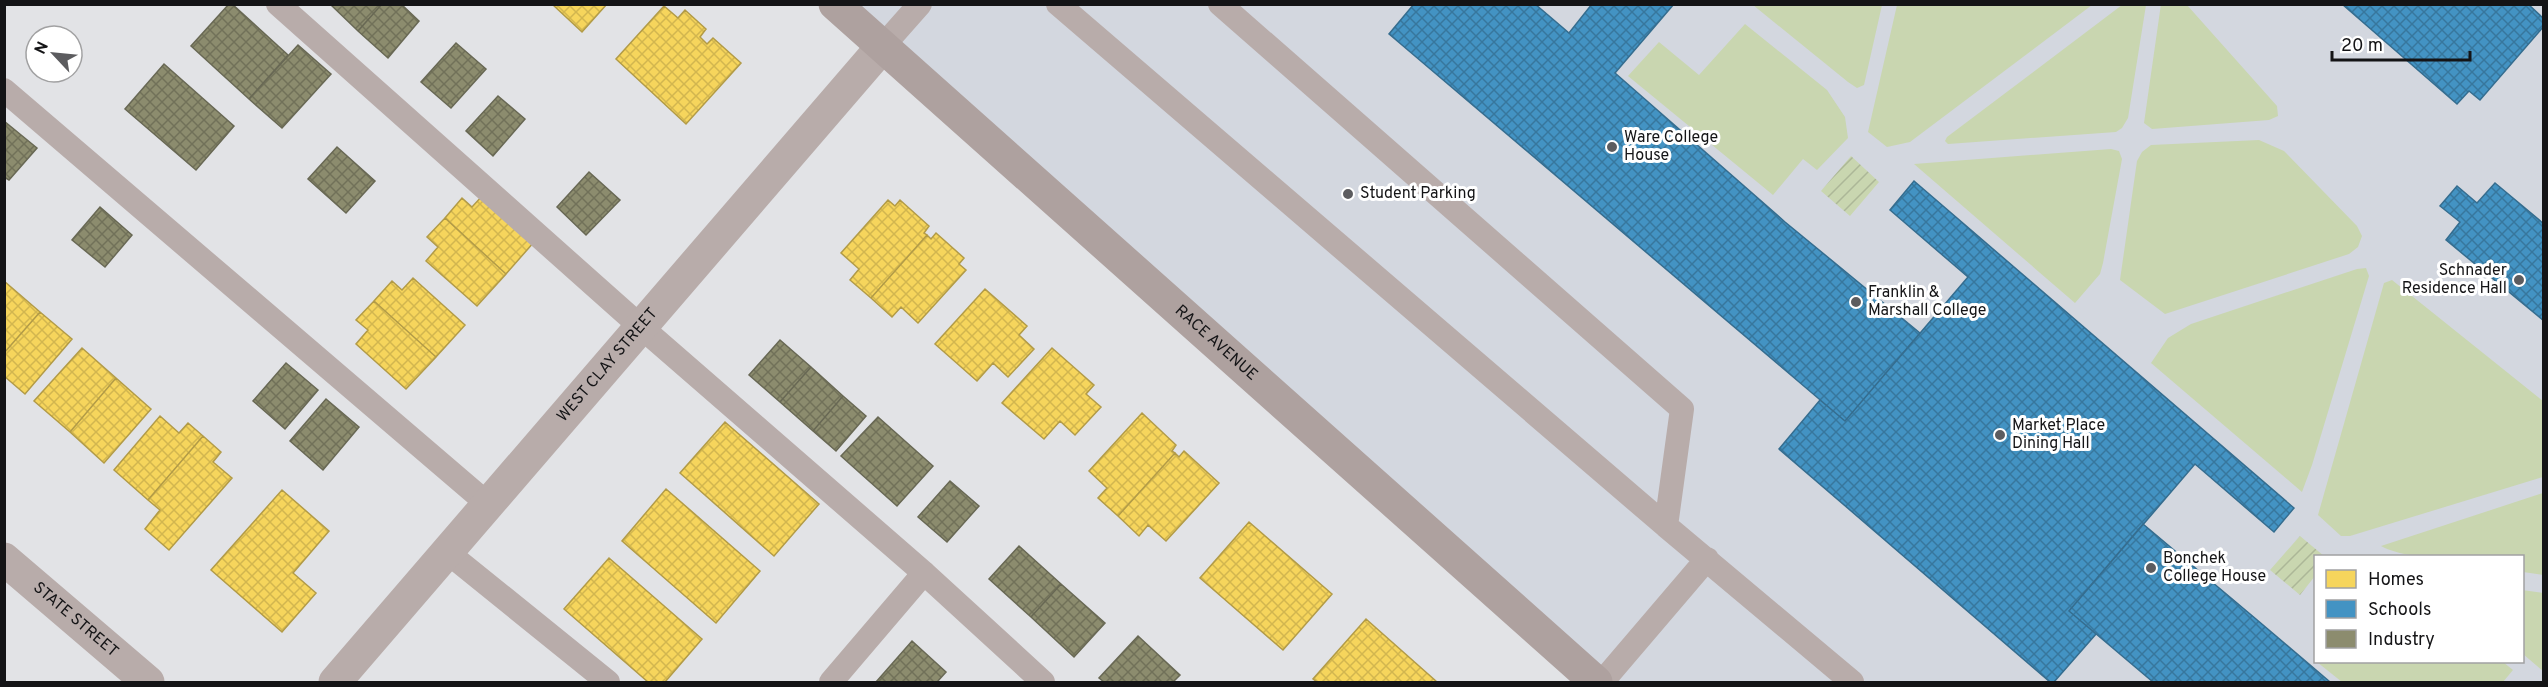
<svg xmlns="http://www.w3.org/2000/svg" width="2548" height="687" font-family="Overpass,sans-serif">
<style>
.built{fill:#d3d7df;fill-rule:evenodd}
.grass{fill:#c9d6b0}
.garden{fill:url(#garden-furrows)}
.homes{fill:url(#homes-cross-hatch);stroke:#b29b47;stroke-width:1.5}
.schools{fill:url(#schools-cross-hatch);stroke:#356d8f;stroke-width:1.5}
.industry{fill:url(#industry-cross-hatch);stroke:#686854;stroke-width:1.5}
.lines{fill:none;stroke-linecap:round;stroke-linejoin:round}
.lane{stroke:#b8acaa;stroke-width:24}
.street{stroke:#b8acaa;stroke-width:33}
.secondary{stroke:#aea19f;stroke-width:33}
.poi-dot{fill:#5c5c5f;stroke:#fff;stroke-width:2}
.labels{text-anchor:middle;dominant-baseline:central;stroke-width:6;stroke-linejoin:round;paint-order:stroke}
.poi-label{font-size:16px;fill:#141416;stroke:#fff;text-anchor:start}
.street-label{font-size:16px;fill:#141416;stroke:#fff}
</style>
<defs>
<pattern id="garden-furrows" width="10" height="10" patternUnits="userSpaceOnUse" patternTransform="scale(1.5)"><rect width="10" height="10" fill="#c9d6b0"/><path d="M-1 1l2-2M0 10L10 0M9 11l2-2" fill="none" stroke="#acb797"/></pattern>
<pattern id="homes-cross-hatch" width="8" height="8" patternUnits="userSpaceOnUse" patternTransform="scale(1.5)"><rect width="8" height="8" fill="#f6d55c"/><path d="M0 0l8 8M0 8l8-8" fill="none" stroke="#d2b64f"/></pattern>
<pattern id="schools-cross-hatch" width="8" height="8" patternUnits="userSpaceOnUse" patternTransform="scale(1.5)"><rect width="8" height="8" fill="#4393c3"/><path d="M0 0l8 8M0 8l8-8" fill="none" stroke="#37779d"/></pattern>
<pattern id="industry-cross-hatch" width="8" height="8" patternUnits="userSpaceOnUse" patternTransform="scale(1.5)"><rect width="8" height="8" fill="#8c8c6e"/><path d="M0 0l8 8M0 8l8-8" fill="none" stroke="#717159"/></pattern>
</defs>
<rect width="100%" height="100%" fill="#e2e3e6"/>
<!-- built -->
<path class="built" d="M835,5h1708v677h-947zM2316,556h206v106h-206z"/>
<!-- grass -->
<path class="grass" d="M2161,4l26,1 90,101 1,10 -9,4 -117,9 -8,-6z
M1753,5h129l-18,80 -7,3 -9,-6z
M1897,5v-1l195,1 -182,137 -23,5 -19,-15z
M2122,5h24l-18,113 -6,10 -6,4 -168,12 -3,-3 2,-4z
M1745,24l82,66 18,27 3,21 -31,32 -14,-11 -30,36 -145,-119 31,-34 40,33z
M2259,140l25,11 73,75 5,10 -4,11 -9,7 -184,60 -45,-34 17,-119 5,-9 9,-7z
M2111,149l8,2 3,8 -19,104 -3,11 -25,29 -161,-139z
M2366,268l3,8 -57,189 -10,27 -151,-129 17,-25 23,-14 166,-55z
M2392,280l151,121v76l-193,59h-9l-23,-21 66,-232z
M2543,493v82l-20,-3 -1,-16c-37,0 -109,8 -141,-10z
M2522,590l21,3v78l-20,-17z
M2317,662h186l10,8 -10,12h-161z"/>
<!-- garden -->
<path class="garden" d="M1851,156l28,26 -29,34 -29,-25z
M2300,536l24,20h-8l-1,20 -15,19 -30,-25z"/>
<!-- homes -->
<path class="homes" d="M552,4h55l-25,28z
M664,6l14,12 7,-8 21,19 -6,8 7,7 6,-6 28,25 -55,61 -70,-65z
M483,195l51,47 -28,32 -61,-56 17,-20 10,9z
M888,200l7,6 5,-6 29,26 -5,7 3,2 -56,63 -21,-18 9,-11 -18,-16z
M445,218l61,56 -29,32 -51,-45 12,-14 -11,-10z
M936,233l28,25 -5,6 7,6 -48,53 -17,-16 -9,10 -21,-19 56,-63 4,4z
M413,278l52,47 -29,32 -62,-56 18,-20 10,9z
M4,281l36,31 -36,41z
M985,289l42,37 -8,9 15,14 -26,28 -15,-14 -16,18 -42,-37z
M374,301l62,56 -30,32 -50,-45 12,-14 -12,-10z
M40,312l32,27 -47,55 -21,-18v-23z
M82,348l34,30 -46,54 -36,-31z
M1052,348l42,37 -8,9 15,13 -26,28 -15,-14 -16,18 -42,-36z
M116,378l35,31 -47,54 -34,-31z
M1142,413l34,32 -4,6 3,2 -57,63 -20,-18 9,-10 -18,-17z
M160,416l19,17 9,-10 15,13 -55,64 -34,-30z
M725,422l94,82 -45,52 -94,-83z
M203,436l18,16 -8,10 19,16 -63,72 -24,-21 15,-19 -12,-10z
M1184,451l35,32 -53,58 -18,-16 -9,11 -21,-20 57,-63 4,4z
M666,489l94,82 -44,52 -94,-82z
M282,490l47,41 -36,42 23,20 -34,39 -71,-62z
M1249,522l83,72 -49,56 -83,-72z
M609,558l93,81 -37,43h-17l-84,-73z
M1366,619l71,63h-120l-4,-3z"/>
<!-- schools -->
<path class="schools" d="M1414,4h121l34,29 23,-29h82l-59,69 170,149 135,111 -75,88 -456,-387z
M2342,4h186l16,15v7l-64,74 -11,-9 -12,13z
M1914,181l380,327 -20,24 -79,-68 -126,147 27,23 -42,48h-4l-271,-233 41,-49 25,21 123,-144 -78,-67z
M2495,183l49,41v97l-98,-81 14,-18 -20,-16 17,-20 20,17z
M2143,524l113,95 74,63h-177l-84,-71z"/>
<!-- industry -->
<path class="industry" d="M229,4h3l56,51 -39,44 -58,-53z
M330,4h52l-24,27z
M382,4h19l18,17 -31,37 -30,-27z
M456,43l30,26 -35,39 -30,-26z
M298,45l33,29 -49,54 -33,-29z
M164,64l70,62 -38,44 -71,-61z
M498,96l27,23 -32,37 -27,-25z
M4,121l33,27 -28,32 -5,-3z
M337,147l38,34 -29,32 -38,-34z
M589,172l31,28 -34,35 -29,-28z
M100,207l32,28 -27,32 -33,-27z
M780,340l31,27 -31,35 -31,-27z
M286,363l32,27 -33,39 -32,-28z
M811,367l32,29 -30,35 -33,-29z
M843,396l23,20 -30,35 -23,-20z
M326,399l33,28 -36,43 -33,-29z
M878,417l55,49 -36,40 -56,-50z
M950,481l29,25 -32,36 -29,-25z
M1019,546l42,38 -30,33 -42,-38z
M1061,584l44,39 -31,34 -43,-40z
M1138,636l42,39 -7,7h-69l-5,-4z
M912,641l34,31 -9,10h-61z"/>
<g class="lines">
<!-- lane -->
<path class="lane" d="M278,4l363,323 283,246 119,109
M1058,4l608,522
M1220,4l462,405 -16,117 186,156
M882,47l38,-43
M4,90l485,415
M447,552l161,130
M831,682l93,-109
M1602,682l105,-123"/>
<!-- street -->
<g class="street">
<path id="s1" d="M4,559l144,123"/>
<path id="s2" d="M335,682l547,-635"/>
</g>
<!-- secondary -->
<path class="secondary" id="s3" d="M835,4l761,678"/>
</g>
<!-- markers -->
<g class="poi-dot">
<circle cx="1612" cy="147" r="6"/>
<circle cx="1348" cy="194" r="6"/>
<circle cx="2519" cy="280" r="6"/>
<circle cx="1856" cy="302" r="6"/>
<circle cx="2000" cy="435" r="6"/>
<circle cx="2151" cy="568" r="6"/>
</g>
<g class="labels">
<!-- poi labels -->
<g class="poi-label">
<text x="1624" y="138">Ware College<tspan x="1624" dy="18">House</tspan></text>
<text x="1360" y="194">Student Parking</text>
<text x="2507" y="271" text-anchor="end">Schnader<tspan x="2507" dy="18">Residence Hall</tspan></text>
<text x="1868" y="293">Franklin &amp;<tspan x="1868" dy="18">Marshall College</tspan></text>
<text x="2012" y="426">Market Place<tspan x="2012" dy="18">Dining Hall</tspan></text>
<text x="2163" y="559">Bonchek<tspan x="2163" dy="18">College House</tspan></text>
</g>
<!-- street labels -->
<g class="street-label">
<text stroke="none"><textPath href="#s3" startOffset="510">RACE AVENUE</textPath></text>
<text stroke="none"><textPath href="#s2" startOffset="418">WEST CLAY STREET</textPath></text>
<text stroke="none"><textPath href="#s1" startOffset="94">STATE STREET</textPath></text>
</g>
</g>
<!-- border -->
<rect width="2548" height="687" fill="none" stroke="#141416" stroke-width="12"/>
<!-- legend -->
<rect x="2314" y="555" width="210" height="108" fill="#ffffff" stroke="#a1a1a2" stroke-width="1.5"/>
<rect x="2326" y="570" width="30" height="18" fill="#f6d55c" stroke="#a1a1a2" stroke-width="1.5"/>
<text x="2368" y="585" font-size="18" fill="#141416">Homes</text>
<rect x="2326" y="600" width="30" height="18" fill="#4393c3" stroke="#a1a1a2" stroke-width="1.5"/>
<text x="2368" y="615" font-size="18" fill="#141416">Schools</text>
<rect x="2326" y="630" width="30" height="18" fill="#8c8c6e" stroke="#a1a1a2" stroke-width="1.5"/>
<text x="2368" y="645" font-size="18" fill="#141416">Industry</text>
<!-- north arrow -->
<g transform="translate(54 54) rotate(296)"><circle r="28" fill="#ffffff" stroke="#a1a1a2" stroke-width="1.5"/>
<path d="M0-4.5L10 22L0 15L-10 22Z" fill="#5c5c5f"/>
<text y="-9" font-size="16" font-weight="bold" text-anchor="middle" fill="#141416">N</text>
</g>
<!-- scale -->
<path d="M2332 51v9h138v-9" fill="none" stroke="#141416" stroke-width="3"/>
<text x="2341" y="51" font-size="18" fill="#141416" stroke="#ffffff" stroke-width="4.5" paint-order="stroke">20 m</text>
</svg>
